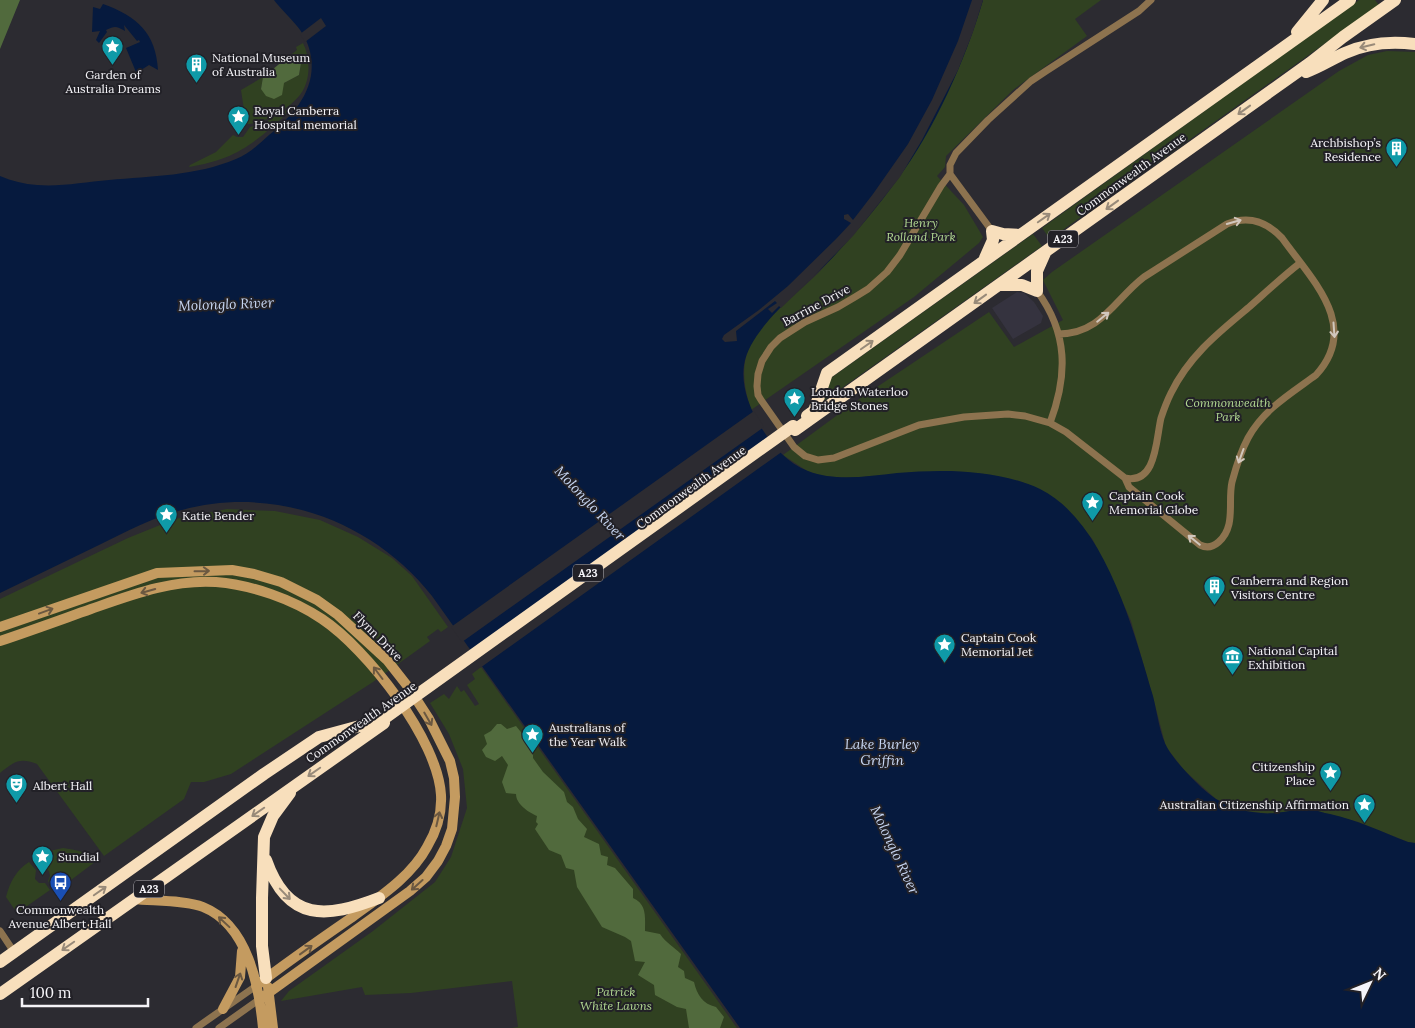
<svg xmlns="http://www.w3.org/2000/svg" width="1415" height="1028" font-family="Lora,serif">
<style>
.built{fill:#35333f}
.green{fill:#304121}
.forest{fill:#516a3d}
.water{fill:#061a3e}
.pier{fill:#2c2b31}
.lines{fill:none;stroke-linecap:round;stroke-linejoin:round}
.street{stroke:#8d734f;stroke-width:7}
.secondary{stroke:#c49b60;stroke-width:10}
.highway{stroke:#f8dfbc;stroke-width:12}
.highway-bridge{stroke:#f8dfbc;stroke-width:12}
.oneway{stroke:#988a79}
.oneway2{stroke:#d1c7bd}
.oneway3{stroke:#6b5841}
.labels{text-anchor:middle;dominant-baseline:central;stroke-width:4;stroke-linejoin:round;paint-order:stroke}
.shield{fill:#222127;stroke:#b6b5b9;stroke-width:1}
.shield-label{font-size:11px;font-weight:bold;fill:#f5f4f8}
.poi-label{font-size:12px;fill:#f5f4f8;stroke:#222127;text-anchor:start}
.street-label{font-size:12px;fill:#f5f4f8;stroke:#222127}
.park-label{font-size:12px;font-style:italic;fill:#b2d992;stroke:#222127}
.water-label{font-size:14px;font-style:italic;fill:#c7d6f2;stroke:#222127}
</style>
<rect width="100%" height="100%" fill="#2c2b31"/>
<!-- built -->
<path class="built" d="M1017,292l7,1 10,9 9,14 -2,7 -28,16 -21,-31z"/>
<!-- green -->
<path class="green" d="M983,0h118l-26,19 12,17 -74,54 -67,66 -1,11 -8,9 27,29 19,32 -4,6 -65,54 -163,113c-7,-22 -11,-45 0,-66 14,-26 41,-46 62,-66 13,-12 24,-26 36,-39 62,-66 108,-152 134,-239z
M1359,0h16l4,5 -329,234 -8,-11z
M303,43c7,14 8,35 -1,49 -10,16 -45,37 -63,31l5,-13 -3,-20 22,-13 -2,12 23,-6 15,-8 2,-12 -8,-7 -5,1 9,-7 -1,-3z
M1387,51l28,1v791l-7,-1 -50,-20 -49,-13 -38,5 -26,-3 -29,-12 -32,-29 -18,-23 -12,-46 -23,-80 -12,-27 -26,-54 -12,-15 -19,-21 -40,-22 -38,-8 -40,-3 -95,7 -27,-2 -15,-5 -24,-16 79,-58 127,-85 25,35 49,-27 -20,-40 9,-8 287,-201 29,-16z
M291,107c-3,6 -12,14 -18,19 -28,25 -47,35 -84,41l1,-2 26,-13 17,-17 4,2h6l7,-10 12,-3z
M1033,234l9,12 -220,156 -8,-12z
M227,509l48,2 45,9 38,17 34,21 20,18 36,51 -7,5 -3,-3 -11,8 3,4 -57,41 -142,92 -27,8h-13l-7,17 -80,57 -67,-92c-18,-7 -23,-2 -37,9v-174l128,-61 47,-19z
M481,667l256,361h-225l6,-1 -6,-46 -101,12 -46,2 -3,-8 -81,14 8,-10 84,-60 62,-49 16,-25 16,-49 -4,-39 -14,-35 -19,-31 14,-9 5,5 8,-13 4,6 3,-2 11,16 4,-2 -12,-19 8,-6 -3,-5z
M63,848c13,2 25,3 32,14l-40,30 -7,-11 2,-5 -1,-5 -5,-3h-5l-6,-8 12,-8z
M29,862l7,8 -1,9 4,4h6l5,7 -33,23 -11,-16c4,-15 10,-27 23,-35z"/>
<!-- forest -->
<path class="forest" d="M0,0h20l-20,49z
M293,56l8,7 -2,12 -15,8 -2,12 -8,4 -8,-3 -5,-7 2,-12 25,-20z
M497,724h4l6,5 9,-3 17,21v11l10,14 21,20 3,10 6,5 5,12 9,10 -3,8 15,7 2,11 7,2 -1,8 8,3 18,21v9c14,6 12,19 12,33l15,3c7,10 13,12 21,20l-3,13 6,4 1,7 9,4c3,13 9,22 22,25l8,10 -4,11h-31l-3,-19 -9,-2 -22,-12 -1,-10 -16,-10 7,-13 -10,-1 -4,-20 -6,-4 -23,-10 -25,-40 -3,-17 -8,-2 -5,-13 -12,-5 -14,-21 3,-5 -2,-2 1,-6c-9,-4 -21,-12 -21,-22l-10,-1 -4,-11 6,-17 -6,-9 -7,5 -9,-4 -4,-7 5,-6 -3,-9 7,-4z"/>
<!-- water -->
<path class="water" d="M274,0h709c-18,61 -48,129 -86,180 -19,26 -40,51 -62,75 -26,28 -85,71 -91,110 -3,21 5,41 15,59 12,20 27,39 49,47 28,11 60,5 89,2 46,-4 100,-4 143,16 65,32 94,143 113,207 4,16 7,40 15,53 9,15 33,40 48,50 16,10 40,16 59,14 11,-1 23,-4 35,-4 6,1 13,4 20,5 27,6 52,18 78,28l7,1v185h-675l-308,-432c-59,-75 -157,-111 -250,-86 -29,7 -56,22 -83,35 -33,16 -66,32 -99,48v-417c12,5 24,8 37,9 23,2 48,-3 72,-5 42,-4 87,-4 127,-21 13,-5 23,-15 33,-24 27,-22 51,-50 40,-87 -6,-21 -23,-32 -35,-48z
M103,4c34,12 53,29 55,66l-9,-5 -11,7h-2l-10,-24 14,-6 -1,-2 -2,1 -13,-16 1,6c-9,-5 -10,-5 -19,-1l1,2 -8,11 -3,-3 4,-9 -8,1 1,-25 7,2z"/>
<!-- pier -->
<path class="pier" d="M972,0h11l-10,32 -15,38 -36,70 -22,37 -47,59 -42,43 -30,29 -2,-2 -7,7 -4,-4 9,-6 -2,-2 -39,30 1,10 -12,1 -3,-3 2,-4 35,-25 29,-24 48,-47 15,-16 -7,-4v-4l4,-1 5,6 20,-26 35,-50 24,-44 26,-59z
M321,18l5,8 -21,16 -5,-8z
M754,411l10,16 -302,215 -11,-15z
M772,438l11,13 -303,217 -11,-16z"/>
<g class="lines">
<!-- street -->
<path class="street" d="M950,174l42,57
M1037,291c31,42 31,84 13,132
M1059,334c42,0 56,-35 85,-57l83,-53c22,-9 40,-2 55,14 30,42 79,88 34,137 -26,19 -53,35 -68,63 -7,13 -12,29 -16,44 -3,13 0,28 -3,42 -3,13 -15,28 -29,21l-71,-58 -4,-9 -59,-46 -16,-9 -25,-7 -17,-2 -44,3 -45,8 -85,33 -16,2 -13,-4 -11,-9 -33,-47 -3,-5 -1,-9 1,-12 4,-13 9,-14 9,-9 25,-16 33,-15 17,-10 13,-8 19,-17 13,-17 41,-69 9,-12v-9l6,-12 32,-33 43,-39 15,-10 93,-60 12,-11
M1125,478c32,7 31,-40 36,-60 3,-9 6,-17 10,-25 18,-37 47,-60 77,-85 17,-15 34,-31 52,-45
M0,931l14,21
M196,1028l60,-42
M219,1028l41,-29"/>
<!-- secondary -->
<path class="secondary" d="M0,627l157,-54 75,-3 22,4 27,8 36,18 21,15 49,45 22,28 20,31 21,42 4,17 1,19 -3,32 -6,17 -8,15 -12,16 -16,14 -150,108
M0,641c30,-10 60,-21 91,-32 40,-14 82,-30 125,-27 36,3 76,17 106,37 45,30 116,121 119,176 1,18 -5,37 -14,52 -16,30 -49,51 -76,71 -32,22 -64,44 -95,68
M134,899c19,2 52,1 69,8 45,18 56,79 60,121
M268,987l5,41
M223,1009l17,-32 2,-26"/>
<!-- highway -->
<path class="highway" d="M1297,32l26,-32
M1306,72c14,-5 26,-13 39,-19 22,-10 46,-12 70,-9
M985,258l8,-18 -1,-9 11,3 17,1
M1000,285h22l15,6v-20l8,-18
M807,416l7,-5 13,-38 523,-373
M795,430l515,-367 33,-26 52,-37
M266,860c22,63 61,58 113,38
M0,962l264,-188 55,-37 63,-17
M266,978l-4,-32v-48l2,-61 9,-21 17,-23
M0,994l384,-271"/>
<!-- highway-bridge -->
<path class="highway-bridge" d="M382,720l411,-294"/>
</g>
<!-- one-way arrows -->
<defs><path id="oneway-shaft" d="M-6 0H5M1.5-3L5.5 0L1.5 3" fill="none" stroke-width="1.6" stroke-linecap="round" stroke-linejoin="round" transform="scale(1.25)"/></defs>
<g class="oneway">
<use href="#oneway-shaft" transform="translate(1367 46) rotate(167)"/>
<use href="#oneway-shaft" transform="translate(1244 110) rotate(144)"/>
<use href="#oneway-shaft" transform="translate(1112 205) rotate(144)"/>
<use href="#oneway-shaft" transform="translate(1044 218) rotate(-35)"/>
<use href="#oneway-shaft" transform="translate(980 299) rotate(144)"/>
<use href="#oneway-shaft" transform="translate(867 345) rotate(-35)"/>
<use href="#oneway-shaft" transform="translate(314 772) rotate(145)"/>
<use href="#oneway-shaft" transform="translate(258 812) rotate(145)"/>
<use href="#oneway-shaft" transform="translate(100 891) rotate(-35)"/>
<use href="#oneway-shaft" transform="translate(285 894) rotate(46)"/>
<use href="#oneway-shaft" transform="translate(68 946) rotate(145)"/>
</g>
<g class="oneway2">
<use href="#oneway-shaft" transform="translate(1234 222) rotate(-16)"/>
<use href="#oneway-shaft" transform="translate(1103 317) rotate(-39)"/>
<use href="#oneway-shaft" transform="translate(1334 330) rotate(86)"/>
<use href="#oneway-shaft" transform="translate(1241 456) rotate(110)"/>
<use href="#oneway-shaft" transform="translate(1194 540) rotate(-141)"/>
</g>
<g class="oneway3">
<use href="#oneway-shaft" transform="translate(202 571) rotate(-1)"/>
<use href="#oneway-shaft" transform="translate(148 591) rotate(164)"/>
<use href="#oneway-shaft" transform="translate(46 611) rotate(-20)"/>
<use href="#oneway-shaft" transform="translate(378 673) rotate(-127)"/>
<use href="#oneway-shaft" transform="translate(428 719) rotate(60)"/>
<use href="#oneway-shaft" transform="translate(438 819) rotate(-77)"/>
<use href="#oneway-shaft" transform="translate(417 885) rotate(138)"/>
<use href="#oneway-shaft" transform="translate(224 922) rotate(-137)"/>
<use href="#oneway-shaft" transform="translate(306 950) rotate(-36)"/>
<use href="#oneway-shaft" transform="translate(238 980) rotate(-71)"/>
</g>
<!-- icons -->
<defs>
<symbol id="sight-pin" viewBox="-11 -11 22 30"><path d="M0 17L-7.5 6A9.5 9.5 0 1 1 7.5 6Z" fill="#0f9aa8" stroke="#222127"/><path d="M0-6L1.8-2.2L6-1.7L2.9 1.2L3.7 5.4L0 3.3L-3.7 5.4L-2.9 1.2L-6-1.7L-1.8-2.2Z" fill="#fff"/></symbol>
<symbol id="building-pin" viewBox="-11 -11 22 30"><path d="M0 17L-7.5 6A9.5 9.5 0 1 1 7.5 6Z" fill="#0f9aa8" stroke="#222127"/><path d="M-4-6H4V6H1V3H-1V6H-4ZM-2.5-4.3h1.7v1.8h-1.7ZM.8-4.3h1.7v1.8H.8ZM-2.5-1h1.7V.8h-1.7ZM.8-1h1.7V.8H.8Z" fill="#fff"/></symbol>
<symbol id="museum-pin" viewBox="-11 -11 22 30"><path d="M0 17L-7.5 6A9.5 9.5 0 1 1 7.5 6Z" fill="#0f9aa8" stroke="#222127"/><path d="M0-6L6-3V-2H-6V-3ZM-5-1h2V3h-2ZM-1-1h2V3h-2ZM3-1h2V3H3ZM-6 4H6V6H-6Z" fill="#fff"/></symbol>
<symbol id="theatre-pin" viewBox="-11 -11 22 30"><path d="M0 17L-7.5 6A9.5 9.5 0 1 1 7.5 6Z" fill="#0f9aa8" stroke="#222127"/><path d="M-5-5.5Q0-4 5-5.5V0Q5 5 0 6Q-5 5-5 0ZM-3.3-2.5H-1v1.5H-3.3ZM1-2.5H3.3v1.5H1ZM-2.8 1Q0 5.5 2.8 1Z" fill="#fff"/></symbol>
<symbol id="bus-pin" viewBox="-11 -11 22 30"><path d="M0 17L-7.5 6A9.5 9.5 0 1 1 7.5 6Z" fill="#1a4fb4" stroke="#222127"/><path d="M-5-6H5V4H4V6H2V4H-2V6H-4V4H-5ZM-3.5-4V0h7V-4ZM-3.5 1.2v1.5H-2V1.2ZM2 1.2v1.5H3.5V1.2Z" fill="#fff"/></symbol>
</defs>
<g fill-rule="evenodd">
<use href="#sight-pin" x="100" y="34" width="25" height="34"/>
<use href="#building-pin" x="184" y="52" width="25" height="34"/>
<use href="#sight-pin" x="226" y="104" width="25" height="34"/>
<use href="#building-pin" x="1384" y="136" width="25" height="34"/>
<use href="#sight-pin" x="782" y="386" width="25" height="34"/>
<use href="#sight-pin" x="1080" y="490" width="25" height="34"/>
<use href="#sight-pin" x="154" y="502" width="25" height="34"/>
<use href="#building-pin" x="1202" y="574" width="25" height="34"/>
<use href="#sight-pin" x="932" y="632" width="25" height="34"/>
<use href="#museum-pin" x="1220" y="644" width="25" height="34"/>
<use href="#sight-pin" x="520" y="722" width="25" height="34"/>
<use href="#sight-pin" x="1318" y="760" width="25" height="34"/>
<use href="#theatre-pin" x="4" y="772" width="25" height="34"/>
<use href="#sight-pin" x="1352" y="792" width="25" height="34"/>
<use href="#sight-pin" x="30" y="844" width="25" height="34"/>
<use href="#bus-pin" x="48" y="870" width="25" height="34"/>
</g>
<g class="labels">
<!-- shield labels -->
<g class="shield">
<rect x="1048" y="230.5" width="30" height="17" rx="4"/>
<rect x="573" y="564.5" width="30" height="17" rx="4"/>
<rect x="134" y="880.5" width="30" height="17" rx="4"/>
</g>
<g class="shield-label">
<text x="1063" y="239">A23</text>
<text x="588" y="573">A23</text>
<text x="149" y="889">A23</text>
</g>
<!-- poi labels -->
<g class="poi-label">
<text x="212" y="57">National Museum<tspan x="212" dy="14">of Australia</tspan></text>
<text x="113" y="74" text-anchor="middle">Garden of<tspan x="113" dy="14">Australia Dreams</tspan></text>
<text x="254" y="110">Royal Canberra<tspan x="254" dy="14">Hospital memorial</tspan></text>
<text x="1381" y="142" text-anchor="end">Archbishop’s<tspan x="1381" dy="14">Residence</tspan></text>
<text x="811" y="391">London Waterloo<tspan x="811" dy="14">Bridge Stones</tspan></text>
<text x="1109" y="495">Captain Cook<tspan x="1109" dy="14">Memorial Globe</tspan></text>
<text x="182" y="515">Katie Bender</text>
<text x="1231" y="580">Canberra and Region<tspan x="1231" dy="14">Visitors Centre</tspan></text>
<text x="961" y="637">Captain Cook<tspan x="961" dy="14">Memorial Jet</tspan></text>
<text x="1248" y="650">National Capital<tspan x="1248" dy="14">Exhibition</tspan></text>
<text x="549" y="727">Australians of<tspan x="549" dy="14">the Year Walk</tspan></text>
<text x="1315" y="766" text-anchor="end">Citizenship<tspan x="1315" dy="14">Place</tspan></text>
<text x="33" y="785">Albert Hall</text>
<text x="1349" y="804" text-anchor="end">Australian Citizenship Affirmation</text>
<text x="58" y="856">Sundial</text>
<text x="60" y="909" text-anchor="middle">Commonwealth<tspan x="60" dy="14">Avenue Albert Hall</tspan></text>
</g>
<!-- street labels -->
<g class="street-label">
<text transform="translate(1131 174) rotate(-36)">Commonwealth Avenue</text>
<text transform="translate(816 305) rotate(-28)">Barrine Drive</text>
<text transform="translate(691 487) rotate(-36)">Commonwealth Avenue</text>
<text transform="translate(378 636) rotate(45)">Flynn Drive</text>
<text transform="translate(361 722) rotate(-35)">Commonwealth Avenue</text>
</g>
<!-- park labels -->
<g class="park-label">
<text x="921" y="222">Henry<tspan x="921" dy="14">Rolland Park</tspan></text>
<text x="1228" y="402">Commonwealth<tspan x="1228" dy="14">Park</tspan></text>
<text x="616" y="991">Patrick<tspan x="616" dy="14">White Lawns</tspan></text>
</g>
<!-- water labels -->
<g class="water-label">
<text transform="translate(226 304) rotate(-2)">Molonglo River</text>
<text transform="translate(590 503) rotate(47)">Molonglo River</text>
<text x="882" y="744">Lake Burley<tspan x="882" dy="16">Griffin</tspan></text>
<text transform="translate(895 850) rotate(65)">Molonglo River</text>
</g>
</g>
<!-- north arrow -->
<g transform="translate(1370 983) rotate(47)" stroke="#222127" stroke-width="4" paint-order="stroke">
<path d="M0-4L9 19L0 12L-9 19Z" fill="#f5f4f8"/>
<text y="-8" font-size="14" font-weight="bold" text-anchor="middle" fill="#f5f4f8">N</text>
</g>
<!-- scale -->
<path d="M22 998v8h126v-8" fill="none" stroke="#f5f4f8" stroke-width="2.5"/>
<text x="30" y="998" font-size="15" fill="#f5f4f8" stroke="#222127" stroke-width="4" paint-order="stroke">100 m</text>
</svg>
